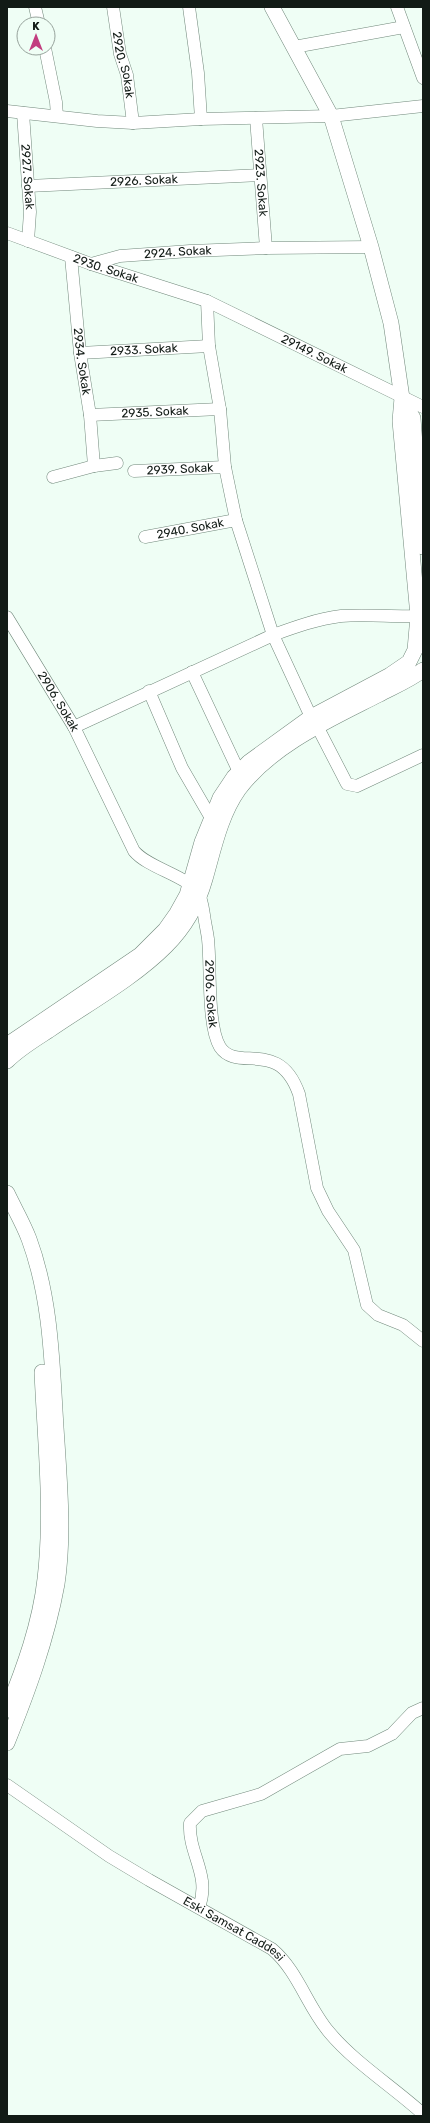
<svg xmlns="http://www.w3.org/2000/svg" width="430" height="2123" font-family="Rubik,sans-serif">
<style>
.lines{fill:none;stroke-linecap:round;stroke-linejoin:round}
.minor-casing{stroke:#71887b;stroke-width:13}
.major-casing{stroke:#71887b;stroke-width:16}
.minor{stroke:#fff;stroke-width:12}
.major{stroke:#fff;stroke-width:15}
.labels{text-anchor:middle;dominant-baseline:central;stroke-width:3.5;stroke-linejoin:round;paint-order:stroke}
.street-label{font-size:12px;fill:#121b16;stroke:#effef5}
</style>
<rect width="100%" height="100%" fill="#effef5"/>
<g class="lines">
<defs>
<g id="minor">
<path d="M35,7l4,17"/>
<path id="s1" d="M113,7l7,47 7,21 6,48"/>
<path d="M189,7l9,66 3,46"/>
<path d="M397,7l26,71"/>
<path d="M294,47l110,-20"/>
<path d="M45,48l11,54 1,14"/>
<path d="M7,111l90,10 36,2 68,-4 130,-3 92,-10"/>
<path id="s2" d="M23,113l7,99 -2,29"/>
<path id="s3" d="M256,118l10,130"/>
<path id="s4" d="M28,186l232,-11"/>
<path id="s5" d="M7,233l84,31 116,37 216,106"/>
<path id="s6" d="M71,257l9,96 10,62 4,51"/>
<path id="s7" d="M91,264l29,-8 70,-5 76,-3 105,-1"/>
<path d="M207,301l2,45 11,63 5,58 11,53 37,115 38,82"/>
<path id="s8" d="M80,353l129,-7"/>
<path id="s9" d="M90,415l130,-6"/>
<path id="s10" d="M134,471l91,-4"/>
<path d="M53,477l41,-11 23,-3"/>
<path id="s11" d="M145,537l91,-17"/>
<path id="s12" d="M7,617l67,110 60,124c15,18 56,25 65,44 3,5 4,14 5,20 1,8 3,16 4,24 3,27 -1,87 12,108 17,26 59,-10 79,47l18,94 11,23 26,39 13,55 11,10 25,10 20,16"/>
<path d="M192,672l47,100"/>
<path d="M149,691l33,77 29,50"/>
<path d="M317,726l30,58 10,2 66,-31"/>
<path d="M74,727l199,-92c22,-8 44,-16 68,-19 25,-2 52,1 77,0"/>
<path id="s13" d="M7,1785l102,71 40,24 123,69c26,22 35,57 57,83 26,31 63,54 94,82"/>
<path d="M199,1907c12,-32 -11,-53 -9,-84l12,-12 59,-17 79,-45 28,-3 24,-12 20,-21 11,-5"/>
</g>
<path id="major" d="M402,398l11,20 10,129
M7,1045l133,-90 25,-25 12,-17 10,-18 15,-53 18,-44 14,-21 15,-15 62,-45 79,-42 19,-13 6,-12 3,-34 -18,-195 2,-23 -11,-75 -20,-76 -40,-131 -59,-109
M7,1061c12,-12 27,-21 41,-30 39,-27 85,-52 118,-85 18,-18 32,-42 39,-67 9,-31 15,-63 34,-90 33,-44 92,-70 139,-94 15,-8 32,-15 45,-25
M7,1193c7,15 16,30 22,46 24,65 23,135 28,203 3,47 7,96 0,142 -10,55 -29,107 -50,159
M7,1710c17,-42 33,-86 38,-131 8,-68 0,-138 -3,-207"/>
</defs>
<!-- minor casing -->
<use href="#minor" class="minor-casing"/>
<!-- major casing -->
<use href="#major" class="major-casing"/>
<!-- minor -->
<use href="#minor" class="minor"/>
<!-- major -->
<use href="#major" class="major"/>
</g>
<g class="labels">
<!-- street labels -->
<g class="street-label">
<text stroke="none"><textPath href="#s1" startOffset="59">2920. Sokak</textPath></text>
<text stroke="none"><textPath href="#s2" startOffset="64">2927. Sokak</textPath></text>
<text stroke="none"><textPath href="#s4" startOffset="116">2926. Sokak</textPath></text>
<text stroke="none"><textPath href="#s3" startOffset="65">2923. Sokak</textPath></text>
<text stroke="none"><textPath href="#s7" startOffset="88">2924. Sokak</textPath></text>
<text stroke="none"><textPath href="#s5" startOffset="105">2930. Sokak</textPath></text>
<text stroke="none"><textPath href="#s8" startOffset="64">2933. Sokak</textPath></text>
<text stroke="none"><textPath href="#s5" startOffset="331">29149. Sokak</textPath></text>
<text stroke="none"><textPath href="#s6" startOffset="105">2934. Sokak</textPath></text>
<text stroke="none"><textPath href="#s9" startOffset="65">2935. Sokak</textPath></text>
<text stroke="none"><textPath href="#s10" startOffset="46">2939. Sokak</textPath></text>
<text stroke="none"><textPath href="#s11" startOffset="46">2940. Sokak</textPath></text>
<text stroke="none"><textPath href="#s12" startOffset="99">2906. Sokak</textPath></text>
<text stroke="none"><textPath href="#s12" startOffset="446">2906. Sokak</textPath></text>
<text stroke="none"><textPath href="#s13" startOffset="269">Eski Samsat Caddesi</textPath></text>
</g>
</g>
<!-- border -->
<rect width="430" height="2123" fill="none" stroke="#121b16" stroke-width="16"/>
<!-- north arrow -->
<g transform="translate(36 36)"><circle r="19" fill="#effef5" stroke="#97a39c"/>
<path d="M0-3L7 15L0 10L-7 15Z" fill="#c23d7f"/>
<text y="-6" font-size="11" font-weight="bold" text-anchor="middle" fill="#121b16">K</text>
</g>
</svg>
